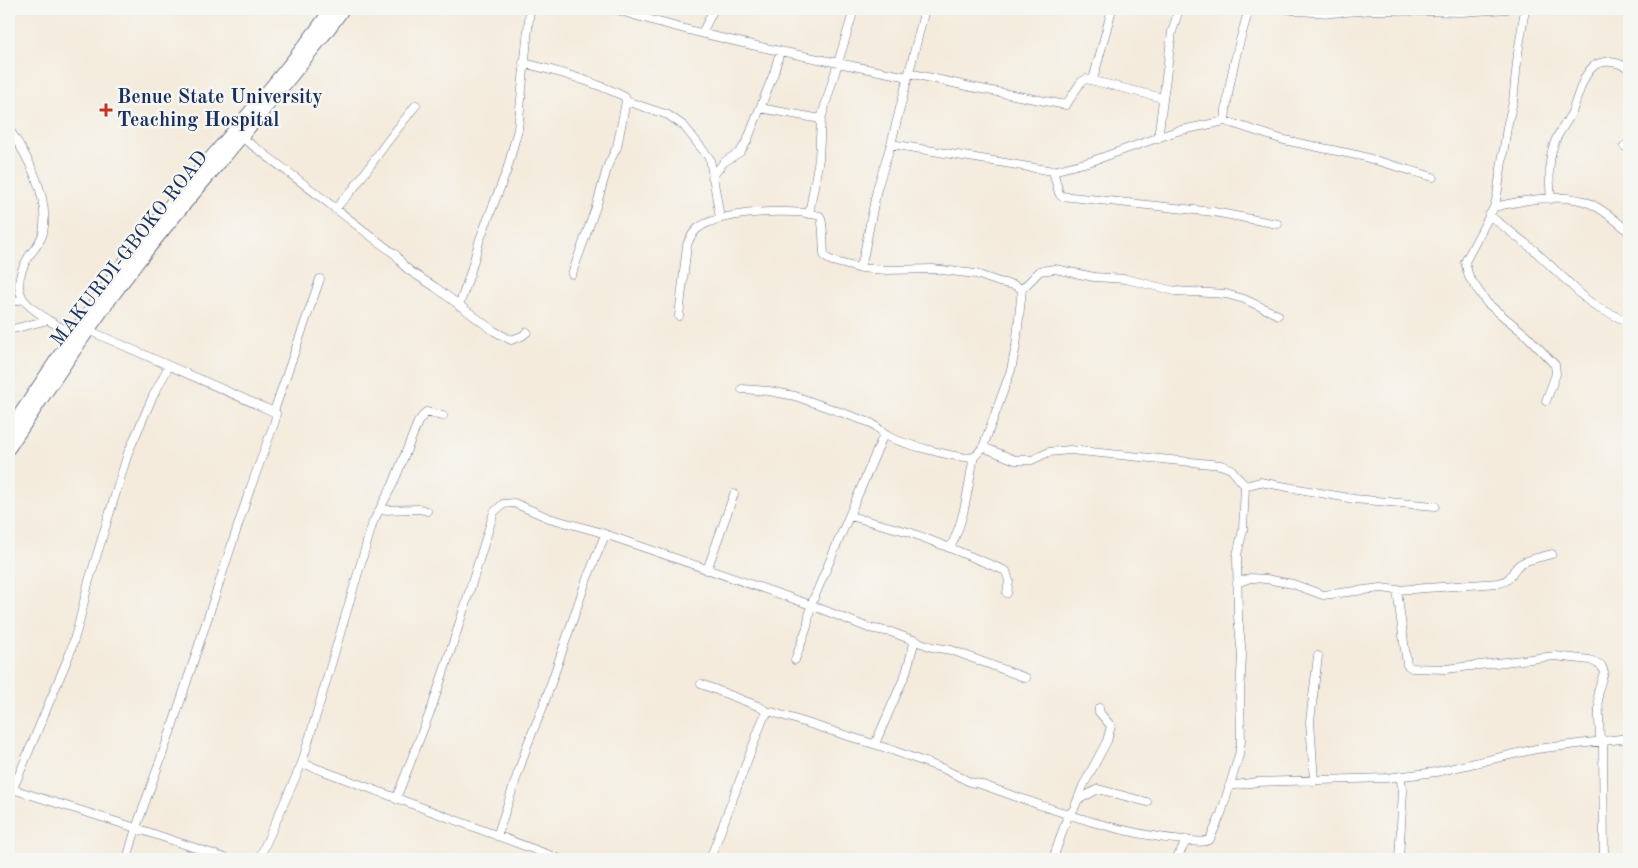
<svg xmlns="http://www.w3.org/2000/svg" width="1638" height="868" font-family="'Old Standard TT',serif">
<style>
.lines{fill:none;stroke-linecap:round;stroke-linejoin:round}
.minor-casing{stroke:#67718a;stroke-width:9}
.primary-casing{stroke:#67718a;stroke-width:14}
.minor{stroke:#fff;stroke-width:8}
.primary{stroke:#fff;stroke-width:12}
.poi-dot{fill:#c8321e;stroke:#f6f6f2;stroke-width:2}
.labels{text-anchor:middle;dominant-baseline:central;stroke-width:5;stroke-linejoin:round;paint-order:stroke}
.poi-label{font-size:20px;font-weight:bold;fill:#1b2f5e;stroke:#f6f6f2;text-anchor:start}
.street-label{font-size:20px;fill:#1b2f5e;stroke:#f6f6f2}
</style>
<rect width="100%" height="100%" fill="#f6f6f2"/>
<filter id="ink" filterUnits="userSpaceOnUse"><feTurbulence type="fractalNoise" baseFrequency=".02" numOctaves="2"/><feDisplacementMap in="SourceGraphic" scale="10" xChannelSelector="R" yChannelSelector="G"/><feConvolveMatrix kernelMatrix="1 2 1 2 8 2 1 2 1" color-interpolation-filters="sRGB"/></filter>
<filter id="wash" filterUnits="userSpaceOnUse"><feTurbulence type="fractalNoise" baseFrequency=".0096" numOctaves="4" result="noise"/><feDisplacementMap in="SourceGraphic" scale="20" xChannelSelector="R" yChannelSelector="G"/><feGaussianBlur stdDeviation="1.12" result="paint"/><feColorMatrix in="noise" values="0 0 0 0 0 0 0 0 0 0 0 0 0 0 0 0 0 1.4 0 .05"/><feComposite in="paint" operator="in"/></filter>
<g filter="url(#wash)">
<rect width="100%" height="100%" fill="#f4ebdc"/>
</g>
<g filter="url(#ink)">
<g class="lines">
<defs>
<path id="minor" d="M614,9c96,30 195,48 294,68
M1288,9l10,2 32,2 44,-3 87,2 47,-3
M1525,9l-7,44 -5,49 -6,25 -10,69 -3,11 -29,55 4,15 18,26 39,32 29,30 1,9 -10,27
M702,33l12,-24
M523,63c34,8 67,17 98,32l4,2 1,4 -9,46 -9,18 -11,39 -25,70
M909,73l62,14 95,18 15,-23 5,-3 77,19
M1093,80l19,-71
M626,101l42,14 16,11 26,33 10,59
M760,108l61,11
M1225,121l59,19 77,16 72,21
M9,129c20,29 41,68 34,104 -2,9 -9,16 -14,23 -8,13 -15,30 -5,44 5,7 16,14 24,20
M241,137c53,38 103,79 155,118l7,10 7,6 25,16 59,44 17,9 11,-4 5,-4
M1158,138l14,-106 7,-23
M891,144l162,27 39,-10 85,-30 48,-10c3,-39 13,-75 24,-112
M1624,146l5,1
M1053,171l6,22 2,3 153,16 64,12
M712,177l12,-15 16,-10 7,-11 27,-68 6,-22
M1551,199c-2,-23 -4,-43 7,-64 5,-8 10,-15 14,-23 11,-29 15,-65 57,-44
M1494,207c26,-6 69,-15 95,-4 15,7 28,18 40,29
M335,209l19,-21 33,-46 29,-37
M809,214l10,-55 2,-40 32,-106 -12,-4
M1489,215l45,35 52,49 12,9 31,14
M858,268l5,-9 14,-70 14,-45 34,-135
M9,303l14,-4
M459,306l11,-32 10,-35 27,-69 11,-41 12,-120
M679,316l8,-71c2,-6 5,-11 10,-16 22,-18 97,-21 123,-13 4,7 3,29 4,38l1,3 7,4 26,7 29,2 46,-1 43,5 23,8 15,3 8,4
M9,330l39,-10 26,15
M742,389l27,2 26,5 76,27c6,3 9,8 15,12 9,7 76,25 86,22 5,-1 8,-7 11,-10l28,-77 5,-24 6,-57 18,-18 15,-2 39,8 32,2 49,12 51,3 18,5 34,16
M274,411l46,-132
M1245,486l15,-4 94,17 81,7
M380,510l40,-1 7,2
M850,516l59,16 41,16c15,-28 18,-61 24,-92
M950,548l56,23 3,10 -2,12
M707,570l27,-76
M1237,583l13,-5 16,1 27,5 30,11 58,-7 16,2 102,-7c15,-3 11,-12 21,-19 8,-5 22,-7 32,-10
M1397,590l10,75 5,3 34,1 109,-13 35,4 11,5 3,7 -6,19 2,50
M795,660l12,-33 4,-22 73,-171
M701,684l57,22 10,6
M1603,740l1,119
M875,744l31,-71 9,-33
M302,763l71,-241 20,-38 25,-62 8,-10 17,4
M1314,781l-4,-60 8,-65
M1229,786l28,-4 129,-4 50,-6 100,-23 93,-11
M9,788l127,40 35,-98 78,-238 26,-71 1,-8 -2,-1 -186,-82
M13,789l57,-136 9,-30 9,-39 40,-131 25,-57 16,-30
M396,799l36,-92 25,-76 37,-119 9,-8 11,-1 35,15 47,13 215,74 58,23 22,4 41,15 19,3 75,28
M1078,800l20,-11 49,13
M497,836l31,-93 15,-36 43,-126 19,-46
M127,859l9,-31 92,31
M259,859l43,-96 258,96
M710,859l53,-140 5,-7h4l114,36 58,21 26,13 10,2c66,23 134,50 204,56 9,1 19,4 26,-1l11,-25 18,-59 2,-14 -1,-47 2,-39 -4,-38 -1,-62 6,-25 2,-44 -14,-17 -10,-4 -151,-15 -21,2 -17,8h-17l-32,-13
M1053,859l15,-44 6,-6 9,-23 24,-45 4,-15 -12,-14v-4
M1176,859l11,-19
M1399,859l4,-68 -3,-15"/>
<path id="primary" d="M9,430c47,-69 92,-140 144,-204 59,-73 125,-141 178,-217
M9,448c49,-73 97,-148 153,-216 44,-54 90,-106 133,-160 16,-21 34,-41 48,-63"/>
</defs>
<!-- minor casing -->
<use href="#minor" class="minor-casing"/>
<!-- primary casing -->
<use href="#primary" class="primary-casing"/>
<!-- minor -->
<use href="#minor" class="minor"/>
<!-- primary -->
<use href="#primary" class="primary"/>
</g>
</g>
<!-- markers -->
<path class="poi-dot" d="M103.5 102.5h5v5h5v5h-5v5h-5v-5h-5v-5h5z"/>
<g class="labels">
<!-- poi labels -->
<g class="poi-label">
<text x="117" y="98">Benue State University<tspan x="117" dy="23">Teaching Hospital</tspan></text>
</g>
<!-- street labels -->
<g class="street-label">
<text transform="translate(130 249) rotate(-52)">MAKURDI-GBOKO ROAD</text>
</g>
</g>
<!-- margin -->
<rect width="1638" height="868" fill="none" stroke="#f6f6f2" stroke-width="30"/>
</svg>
